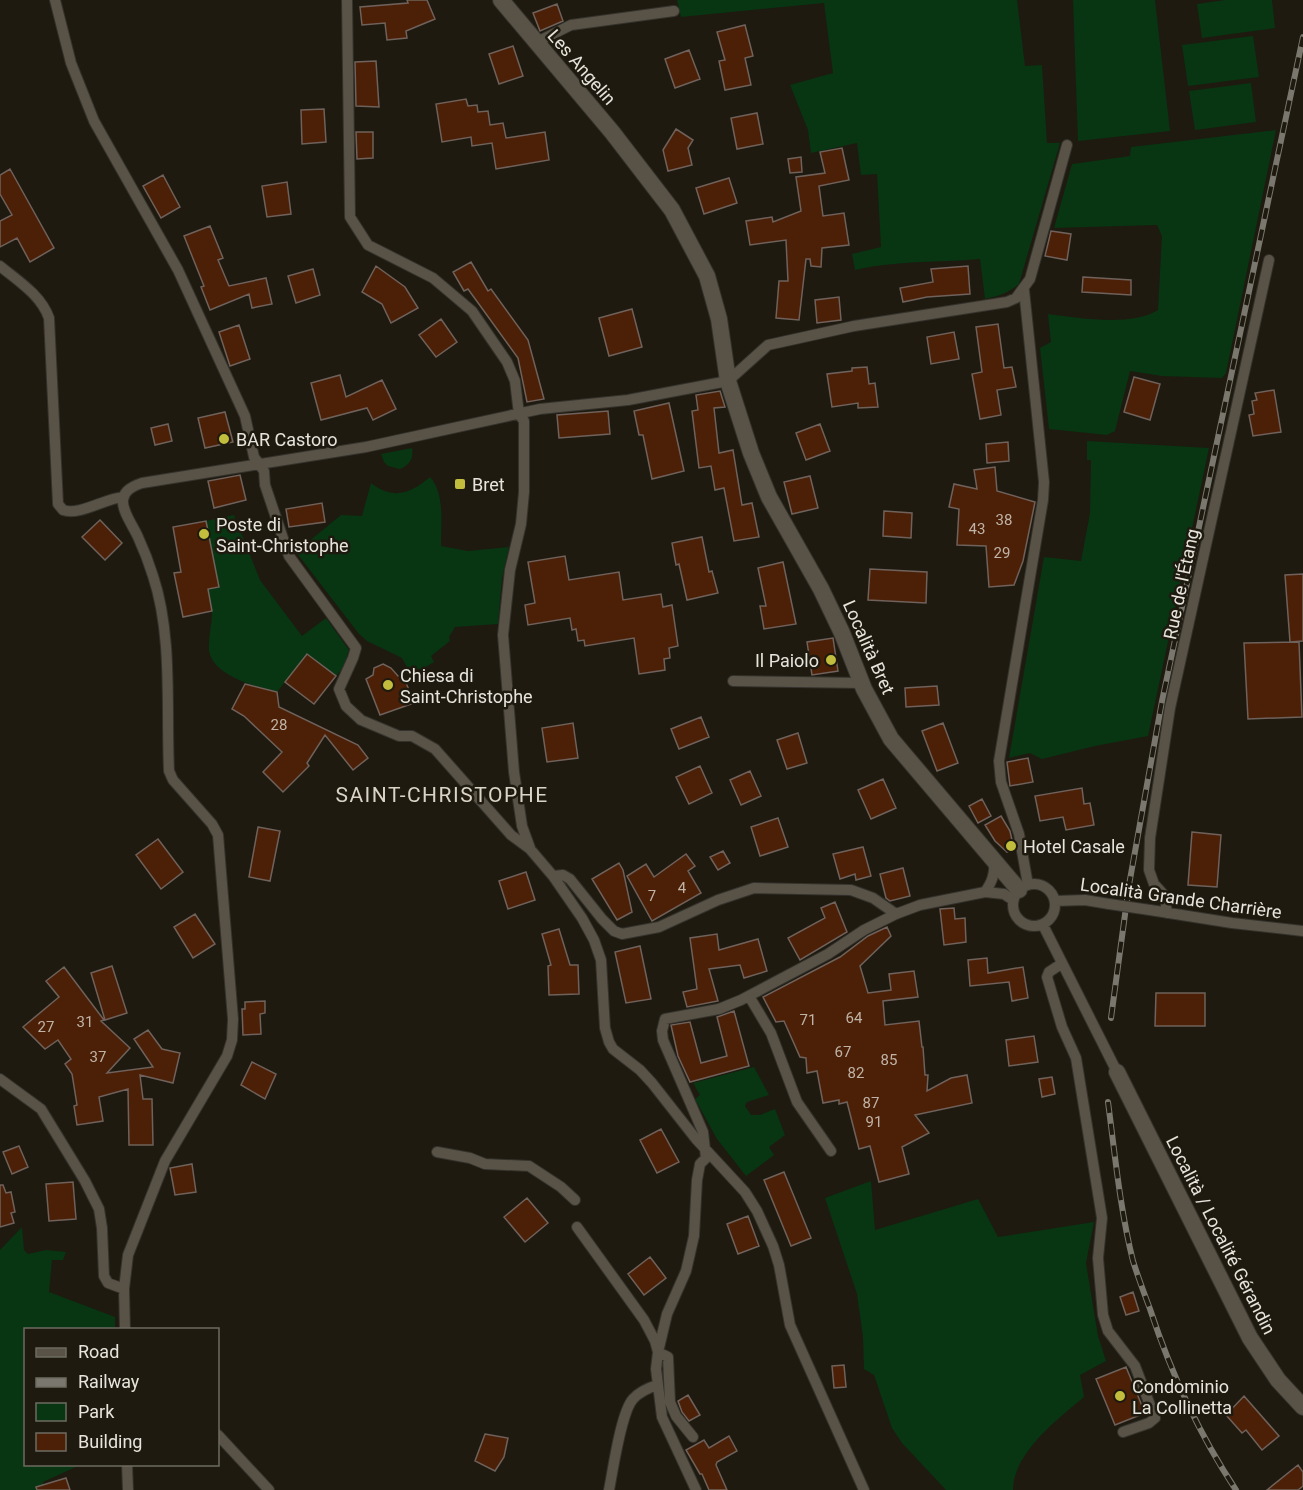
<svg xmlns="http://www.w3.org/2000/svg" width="1303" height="1490" font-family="Roboto,sans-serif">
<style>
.green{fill:#083512}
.building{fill:#4c2007;stroke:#6f615b;stroke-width:1.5}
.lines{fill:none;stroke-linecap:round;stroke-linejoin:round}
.street-casing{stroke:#34322d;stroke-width:12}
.secondary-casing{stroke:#34322d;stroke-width:18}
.street{stroke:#585346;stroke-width:10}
.secondary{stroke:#585346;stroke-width:16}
.rail-casing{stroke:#7a776e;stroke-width:6}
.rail{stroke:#1e1a0f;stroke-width:4;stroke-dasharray:11;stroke-linecap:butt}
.street-bridge-casing{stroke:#34322d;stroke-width:12;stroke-linecap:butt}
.street-bridge{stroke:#585346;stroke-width:10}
.poi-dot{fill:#c3bd3e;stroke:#1e1a0f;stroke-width:2}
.labels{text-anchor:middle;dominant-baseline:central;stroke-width:5;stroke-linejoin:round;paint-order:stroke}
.number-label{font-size:15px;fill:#c0b3a7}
.street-label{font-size:18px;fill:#e6e4dc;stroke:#1e1a0f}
.poi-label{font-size:18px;fill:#e6e4dc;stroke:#1e1a0f;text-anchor:start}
.quarter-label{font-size:21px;letter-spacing:1.5px;fill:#dad4c6;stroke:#1e1a0f}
</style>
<rect width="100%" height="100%" fill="#1e1a0f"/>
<!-- green -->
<path class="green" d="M677,0h340l8,66 17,-1 5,78h13l-41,141c-11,9 -20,12 -34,15l-5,-40c-42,4 -84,1 -125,11l-3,-16 29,-7 -4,-73 -16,1 -4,-32 -46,10 -3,-23 -18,-45 43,-12 -9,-70 -143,14z
M1073,0h82l15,131 -92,10z
M1225,0h47l3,28 -73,10 -5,-34z
M1253,36l6,41 -71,9 -6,-41z
M1251,83l5,39 -61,8 -6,-39z
M1276,130l-50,243 -4,5 -60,-2 -32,-5 -15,60 -8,4 -58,-6 -9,-81 11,-6 -3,-28c29,4 84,13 110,-4l4,-74 -5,-11 -103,3 18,-64 58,-8 1,-9z
M1087,441l122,7 -61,288 -53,10 -53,13 -12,-6 -21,5 35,-201 37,4 9,-48 1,-53h-4z
M412,448c2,10 -2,17 -12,21l-12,-3 -4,-4 -3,-8z
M430,477c15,16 11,48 11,69l27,5 41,-4 -7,31 -4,46 -43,3 -6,10 1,4 -19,15 3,6 -10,6 -15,3 -7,-13 -35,-17 -8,-7 -63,-82 45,-37 21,1 9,-33c22,17 39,11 59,-6z
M234,515l26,65 42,56 24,-18 23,32 -6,18 -7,8 -29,-22 -30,38c-20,-5 -65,-16 -68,-42 -1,-12 3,-25 3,-38 0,-7 -3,-15 -4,-23l10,-2 -12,-66z
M754,1067l15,28 -22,7 -2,4 6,9h9l15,-6 10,26 -16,12 5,8 -28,21 -29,-37 -22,-40 5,-4 -7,-12z
M871,1181l4,49 103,-31 20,38 96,-15 -8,41 12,73 8,25 -26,14 4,22c-26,22 -71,56 -71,93h-67l-44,-47 -10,-15 -18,-53 -10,-6 -1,-32 -6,-43 -32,-96z
M22,1227l2,23 4,4 18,-4 20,2 -3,8h-11l-3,32 66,25v12l-89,1v134l54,1 -37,17 2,8h-45v-240z"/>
<!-- building -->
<path class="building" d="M407,0h20l8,19 -29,12 1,7 -20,2 -2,-17 -23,2 -2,-18 48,-4z
M557,4l6,17 -23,10 -7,-18z
M745,25l8,31 -8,2 6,27 -26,5 -6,-29 6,-1 -8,-28z
M513,46l10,30 -24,8 -10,-30z
M689,50l11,29 -25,9 -10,-29z
M376,61l3,46 -23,-1 -1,-44z
M466,99l2,7 9,-1 1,7 10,-1 2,14 13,-2 3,15 39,-6 4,28 -53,9 -4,-26 -20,3 -1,-9 -29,5 -6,-38z
M324,109l2,33 -24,2 -1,-34z
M757,113l6,31 -26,5 -6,-31z
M676,129l17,11 -5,8 4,17 -24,6 -5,-21z
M356,132h17v26l-16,1z
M842,148l7,32 -30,6 4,30 21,-3 5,32 -27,3 -1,19 -10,-1 -1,-7h-4l-7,61 -23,-2 3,-37h9l-2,-41 -36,5 -4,-24 26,-4 1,5 28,-11 -5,-34 29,-4 -5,-21z
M801,157l1,15 -12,1 -2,-14z
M10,169l44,79 -24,14 -13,-24 -17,9v-26l12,-6 -12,-21v-19z
M163,175l17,32 -19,11 -18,-32z
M729,178l8,25 -33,11 -8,-26z
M287,182l4,32 -24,3 -5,-31z
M210,226l13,32 -5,2 11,26 37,-8 6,26 -20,4 -3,-14 -39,16 -9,-23 3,-1 -20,-50z
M1051,231l20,3 -4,26 -22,-4z
M471,262l17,29 3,-2 37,51 16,59 -17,3 -9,-44 -50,-69 -4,2 -11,-19z
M376,266l29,21 13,21 -27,15 -9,-19 -20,-12z
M968,266l2,28 -43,3 -24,5 -3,-14 33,-6 -2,-13z
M313,269l7,26 -24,8 -8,-27z
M1083,277l48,3v15l-49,-3z
M839,297l2,23 -24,3 -2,-23z
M632,309l10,38 -33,9 -10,-38z
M441,319l16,23 -21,15 -17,-22z
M998,324l6,44 8,-1 4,20 -19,3 4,25 -21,4 -8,-45 10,-2 -6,-45z
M239,325l11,34 -20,7 -11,-34z
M954,332l5,27 -28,5 -4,-27z
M867,367l2,17 6,-1 3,24 -20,1v-5l-26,4 -5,-33 25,-3v-3z
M340,375l6,22 36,-17 14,29 -23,11 -6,-12 -46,12 -10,-37z
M1134,377l26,7 -10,36 -26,-8z
M1274,390l7,42 -28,4 -4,-21 5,-1 -2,-13 5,-1 -2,-7z
M720,391l5,16 -11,1 5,45 14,-3 9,55 10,-2 7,34 -25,4 -10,-53 -9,2 -4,-24 -12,2 -7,-57 6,-1 -2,-15z
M669,403l15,68 -32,8 -9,-44h-4l-5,-24z
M608,411l2,23 -51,4 -2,-23z
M225,412l8,30 -28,6 -7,-30z
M168,424l4,17 -17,4 -4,-17z
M820,424l10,27 -24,9 -10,-27z
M1008,442l1,19 -22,2 -1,-19z
M995,467l2,24 38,11 -12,59 -9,24 -25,2 -3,-41 -29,-1 2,-36 -10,-2 5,-23 23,5 -3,-19z
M240,475l6,25 -32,8 -6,-27z
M810,476l8,32 -26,6 -8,-32z
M322,503l3,19 -36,5 -3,-18z
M884,511l28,2 -1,25 -28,-2z
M100,520l22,23 -17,17 -23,-23z
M206,521l13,66 -11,2 4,22 -29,6 -9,-44 7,-1 -8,-45z
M702,537l7,35 3,-1 6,22 -31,7 -8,-36 -3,1 -4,-22z
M565,556l4,24 50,-8 4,28 38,-6 2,13 9,-2 6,41 -9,2 1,10 -6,1 1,11 -26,4 -5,-36 -49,8 -1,-6 -6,1 -2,-12 -4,1 -2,-12 -42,7 -3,-20 10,-2 -7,-41z
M783,562l13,62 -32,5 -4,-23h6l-8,-38z
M870,569l57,3 -1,31 -58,-3z
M1303,574v67l-13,1 -5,-67z
M833,638l5,33 -26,4 -5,-33z
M1299,642l3,75 -54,2 -4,-76z
M307,654l29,22 -22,28 -29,-22z
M383,664l8,4 7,8 5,-1 11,28 -34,12 -14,-36 7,-4 1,-7z
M245,684l32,8 2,15 79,38 10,13 -15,12 -28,-35 -18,28 2,3 -26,26 -20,-20 19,-20 -38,-36 -12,-7z
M937,686l2,19 -33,2 -1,-19z
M701,717l8,20 -30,12 -8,-20z
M573,723l5,35 -31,4 -5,-34z
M943,723l15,40 -21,8 -15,-40z
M798,733l9,30 -20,6 -10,-29z
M1028,758l5,24 -23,4 -3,-24z
M700,766l12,27 -23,11 -13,-27z
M750,771l11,25 -20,9 -11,-25z
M883,779l13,29 -25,11 -13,-29z
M1082,788l2,16 6,-1 4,22 -28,5 -3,-13 -23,4 -5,-25z
M982,799l9,17 -13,7 -9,-17z
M1001,816l9,15 4,18 -7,3 -12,-11 -10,-16z
M778,818l10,29 -28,9 -9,-29z
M258,827l22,4 -10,50 -21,-4z
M1192,832l29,3 -4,52 -29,-2z
M158,839l25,33 -22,17 -25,-34z
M863,847l8,29 -15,4 -1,-6 -15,5 -7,-25z
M723,851l7,12 -12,7 -8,-13z
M686,854l9,12 -7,5 13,22 -49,28 -25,-45 19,-12 8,13z
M619,863l4,7 9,42 -15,8 -25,-41z
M903,868l7,28 -20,5 -4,-3 -6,-24z
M526,872l9,28 -27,9 -9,-28z
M835,902l12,30 -47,28 -12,-22 37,-20 -4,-10z
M954,908l1,11 10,-1 1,24 -22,3 -4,-36z
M195,914l20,30 -22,14 -19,-31z
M887,927l4,9 -31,30 8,27 23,-3 -2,-16 25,-3 4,26 -35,4 2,24 34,-4 3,26h1l2,28h3l-1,16 24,-13 16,-3 5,28 -57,12 14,18 -27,14 7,27 -30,8 -9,-36 -11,3 -12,-47 -8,2v-4l-16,3 -6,-32 -10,2 -1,-15 -6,-1 -16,-36 -8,1 -13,-25 77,-40 28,-21z
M559,929l11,36h8l1,29 -30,1 -1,-29 3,-1 -9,-31z
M717,934l2,16 39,-11 9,32 -23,7 -4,-13 -31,4 9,32 -31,6 -4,-15 14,-3 -7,-51z
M640,946l11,53 -25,4 -11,-51z
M987,958l1,15 35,-6 5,31 -16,3 -3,-19 -39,4 -2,-26z
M112,966l15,47 -22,7 -14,-47z
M64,967l40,53 -3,1 29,27 -23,25 46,-6 -19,-28 14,-9 14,19 18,4 -7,30 -33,-8 3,24h9l1,46h-24l-1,-56 -29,8 4,24 -26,4 -3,-19 3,-1 -5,-31 -7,-10 6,-5 -13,-19 -13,9 -22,-22 36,-30 -13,-16z
M1156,993h49v33h-50z
M265,1001v12l-5,1 1,20 -18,1 -1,-26h3v-7z
M734,1011l15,55 -59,16 -12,-26 -7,-31 19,-3 11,41 26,-7 -10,-39z
M1034,1036l4,26 -29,4 -3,-26z
M252,1062l24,12 -11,25 -24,-14z
M1052,1077l3,17 -13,3 -3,-18z
M661,1129l18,33 -22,11 -17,-33z
M19,1146l9,21 -16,7 -9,-22z
M192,1164l4,28 -21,3 -5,-27z
M784,1172l27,66 -20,8 -27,-66z
M73,1182l3,37 -27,2 -3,-37z
M0,1185h3l3,8 5,-1 4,20 -4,1 3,10 -14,4z
M527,1198l21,25 -23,19 -21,-25z
M748,1216l11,30 -21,8 -11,-30z
M650,1257l16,21 -22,17 -16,-21z
M1133,1292l6,19 -13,4 -6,-18z
M844,1365l2,22 -12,1 -2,-22z
M1126,1367l19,46 -30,12 -19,-46z
M688,1395l12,20 -11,6 -7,-9 -4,-11z
M1244,1396l35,40 -17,14 -16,-20 -4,3 -16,-18z
M485,1434l23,4 -4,19 -9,14 -20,-10z
M729,1436l8,15 -20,11 -1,3 11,25h-18l-7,-16h-2l-14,-24 18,-10 5,8z
M1298,1465l5,7v14l-5,4h-31z
M66,1478l4,12h-33l-1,-3z"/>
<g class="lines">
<defs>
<path id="street" d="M55,0l16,63 23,58 84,149 67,146 9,41 10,14 1,14 24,71 67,92 -3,10 -14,31 7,17 15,14 38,16h13l23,13 76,86 19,14 23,27 29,42 12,22 7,20 4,68 4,14 4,7 27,21 12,13 44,56 49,53 12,19 16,35 6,19 11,60 74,165
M347,0l3,217 18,28 65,33 39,33 35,51 8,19 4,33 5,7v71l-3,32 -11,46 -7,65 11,137 8,54 8,22
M535,43l36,-18 103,-14
M0,266c18,15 41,29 49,52l9,186 5,6c17,6 42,-12 61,-13
M1024,290l20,192 -1,18 -44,261 2,21 18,52 9,51
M733,681l129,2
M553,876l10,-1 7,4 32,40 12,12 8,3 37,-7 59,-27 36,-12 97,2 22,8 23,16
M1013 905a21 21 0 1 1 42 0a21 21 0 1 1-42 0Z
M985,892c7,-10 10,-18 9,-30
M1055,901l30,-1 24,4
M1150,910l82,13 71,8
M1167,913l-2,-17 -11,-12 -5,-14 1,-32 20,-130 99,-448
M1043,925l74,147
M1061,964l-12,8 -2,5 15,50 14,31 26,160 -4,40 5,57 5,16 27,35 20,52 -6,5 -26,9
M749,996l22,37 26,69 34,49
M0,1079l41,30 44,72 14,28 3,19 2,48 4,7 16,6
M437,1152l33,6 15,6 44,2 32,21 14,13
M577,1227l67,93 11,21 3,11 10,5 2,45 6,14 17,21
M125,1330l-1,-41 4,-34 37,-94 62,-105 5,-16 1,-21 -15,-184 -6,-11 -39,-44 -4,-9c-3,-63 4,-135 -16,-195 -4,-13 -9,-26 -15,-39 -9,-20 -31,-43 4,-54l224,-36 174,-38 88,-9 100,-19 40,-36 86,-19 153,-24 9,-4 14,-19 37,-134
M218,1435l51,55
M127,1464l1,26
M609,1490c4,-20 12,-78 24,-91 6,-7 15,-11 24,-14
M696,1490l-34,-73 -6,-48 2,-17 9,-38 19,-43 8,-35 3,-56 3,-16 6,-6 -3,-26 -40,-92 -1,-9 3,-12 54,-10 22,-9 87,-46 36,-24 32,-16 24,-9 65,-13 19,2 9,6"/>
<path id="secondary" d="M501,0l111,132 60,78 35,66 12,43 9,62 23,72 18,44 52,92 21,44 22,56 27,50 128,151
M1117,1072l133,266 28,42 25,27"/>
</defs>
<!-- street casing -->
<use href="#street" class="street-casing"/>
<!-- secondary casing -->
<use href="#secondary" class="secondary-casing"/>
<!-- street -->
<use href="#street" class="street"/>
<!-- secondary -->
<use href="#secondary" class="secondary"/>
<defs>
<path id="rail" d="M1111,1018l18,-133 33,-184 141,-664
M1108,1102c7,53 12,107 25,159 5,16 11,32 17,48 21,64 49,125 86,181"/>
</defs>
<!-- rail casing -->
<use href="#rail" class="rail-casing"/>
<!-- rail -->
<use href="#rail" class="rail"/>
<defs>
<path id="street-bridge" d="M1109,904l41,6"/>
</defs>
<!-- street-bridge casing -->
<use href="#street-bridge" class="street-bridge-casing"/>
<!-- street-bridge -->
<use href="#street-bridge" class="street-bridge"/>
</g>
<!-- markers -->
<g class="poi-dot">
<circle cx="224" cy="439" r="6"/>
<rect x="454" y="478" width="12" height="12" rx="3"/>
<circle cx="204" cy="534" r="6"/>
<circle cx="831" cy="660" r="6"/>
<circle cx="388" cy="685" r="6"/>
<circle cx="1011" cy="846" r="6"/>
<circle cx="1120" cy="1396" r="6"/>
</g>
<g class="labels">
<!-- number labels -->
<g class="number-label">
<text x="1004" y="520">38</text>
<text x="977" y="529">43</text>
<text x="1002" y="553">29</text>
<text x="279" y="725">28</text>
<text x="682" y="888">4</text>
<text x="652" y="896">7</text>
<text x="854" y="1018">64</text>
<text x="808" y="1020">71</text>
<text x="85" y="1022">31</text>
<text x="46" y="1027">27</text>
<text x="843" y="1052">67</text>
<text x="98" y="1057">37</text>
<text x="889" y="1060">85</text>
<text x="856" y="1073">82</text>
<text x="871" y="1103">87</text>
<text x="874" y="1122">91</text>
</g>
<!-- street labels -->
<g class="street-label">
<text transform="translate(582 67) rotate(49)">Les Angelin</text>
<text transform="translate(1181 584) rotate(-78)">Rue de l'Étang</text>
<text transform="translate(869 647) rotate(66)">Località Bret</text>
<text transform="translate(1181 898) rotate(8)">Località Grande Charrière</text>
<text transform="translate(1221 1235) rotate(63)">Località / Localité Gérandin</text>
</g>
<!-- poi labels -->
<g class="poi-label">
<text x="236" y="439">BAR Castoro</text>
<text x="472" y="484">Bret</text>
<text x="216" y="524">Poste di<tspan x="216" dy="21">Saint-Christophe</tspan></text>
<text x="819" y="660" text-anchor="end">Il Paiolo</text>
<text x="400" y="675">Chiesa di<tspan x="400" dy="21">Saint-Christophe</tspan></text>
<text x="1023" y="846">Hotel Casale</text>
<text x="1132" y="1386">Condominio<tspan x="1132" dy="21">La Collinetta</tspan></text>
</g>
<!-- quarter labels -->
<g class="quarter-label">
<text x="442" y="795">SAINT-CHRISTOPHE</text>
</g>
</g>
<!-- legend -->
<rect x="24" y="1328" width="195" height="138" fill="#1e1a0f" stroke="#6e6b61" stroke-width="1.5"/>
<rect x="36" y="1348" width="30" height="9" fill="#585346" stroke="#6e6b61" stroke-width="1.5"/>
<text x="78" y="1358" font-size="18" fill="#e6e4dc">Road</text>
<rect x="36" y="1378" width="30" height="9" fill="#7a776e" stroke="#6e6b61" stroke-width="1.5"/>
<text x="78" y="1388" font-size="18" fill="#e6e4dc">Railway</text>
<rect x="36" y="1403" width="30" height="18" fill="#083512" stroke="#6e6b61" stroke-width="1.5"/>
<text x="78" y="1418" font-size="18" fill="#e6e4dc">Park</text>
<rect x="36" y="1433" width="30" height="18" fill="#4c2007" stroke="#6e6b61" stroke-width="1.5"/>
<text x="78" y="1448" font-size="18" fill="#e6e4dc">Building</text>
</svg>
